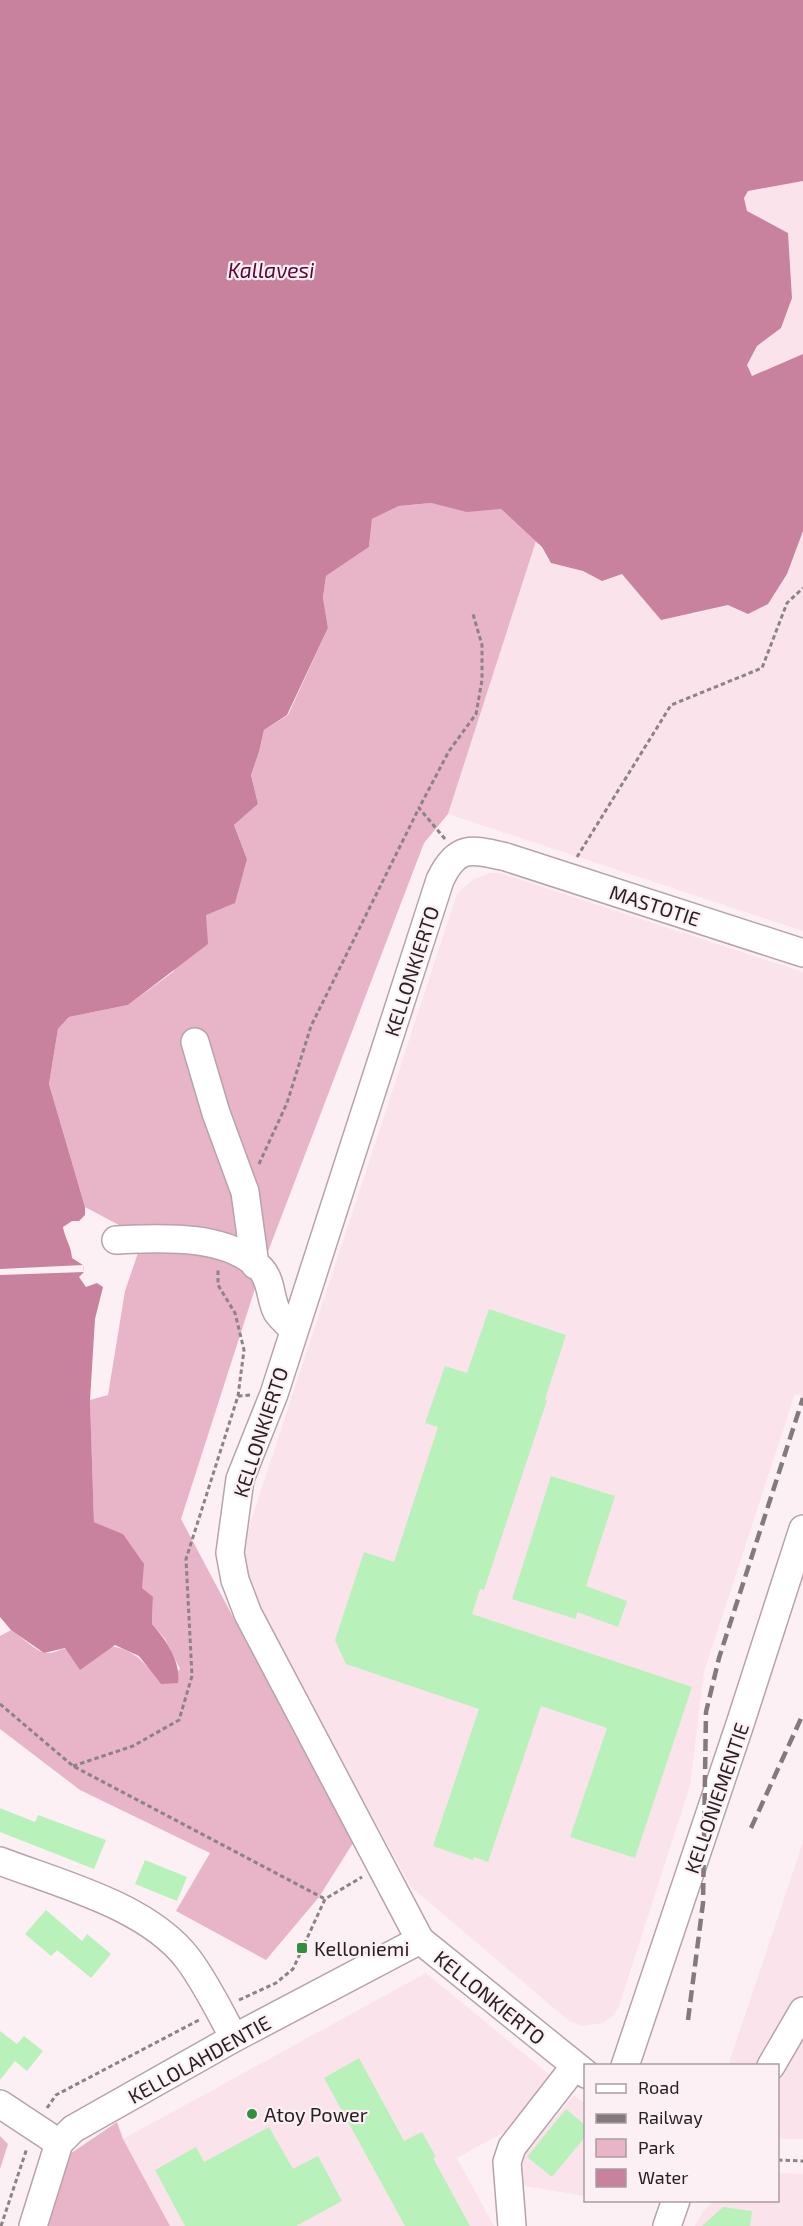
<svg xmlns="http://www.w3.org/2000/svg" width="803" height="2226" font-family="'Exo 2',sans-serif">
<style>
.built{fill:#fbe3eb}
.green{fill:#e8b4c7}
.water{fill:#c8829e}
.pier{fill:#fdf0f5}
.building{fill:#b8f1ba}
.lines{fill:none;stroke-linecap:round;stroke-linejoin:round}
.minor-casing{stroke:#b7a3aa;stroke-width:30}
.path{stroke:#8d8387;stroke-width:3;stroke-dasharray:4.5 3;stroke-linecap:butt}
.minor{stroke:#fff;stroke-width:27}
.rail{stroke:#847a7e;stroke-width:4.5;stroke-dasharray:12 6;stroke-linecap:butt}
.poi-dot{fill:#338f40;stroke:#fdf0f5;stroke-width:2}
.labels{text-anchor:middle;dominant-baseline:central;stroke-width:4.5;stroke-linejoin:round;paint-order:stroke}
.street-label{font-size:20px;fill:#282023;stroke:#fdf0f5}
.poi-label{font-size:20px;fill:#282023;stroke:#fdf0f5;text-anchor:start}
.water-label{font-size:21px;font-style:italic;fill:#5b0435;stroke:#fdf0f5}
</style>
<rect width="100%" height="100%" fill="#fdf0f5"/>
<!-- built -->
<path class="built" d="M803,181v173l-51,22 -5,-11 10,-19 24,-18 11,-30 -4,-65 -41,-22 -3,-13 4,-7z
M803,531v400l-355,-117 88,-273 15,22 32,8 19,10 20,-8 72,41 34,-9 59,-31z
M490,873h10l303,99v424l-8,-2 -91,278 -14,114 -71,220 -6,10 -10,7 -22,3 -12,-5 -158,-134 -158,-287 -8,-45 4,-28 208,-633 15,-14z
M803,1842v297h-17l-8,-1v-72h-50z
M426,1973l125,103 -38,51 -56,31 37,68h-324l-47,-87z
M574,2095l11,9v92l-66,-11 -2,-22z
M778,2173l25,1v52h-108l8,-15 10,-10 65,-1z"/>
<!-- green -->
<path class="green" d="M431,503l36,8 34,-2 35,32 -88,273 -24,29 -163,427 -80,249 172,324 -34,54 -53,63 -90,-49 34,-58 -130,-63 -80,-61v-93l11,-6c10,6 24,21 35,23 9,1 15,-5 23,-5 48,-5 63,-5 92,36l19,-15 -15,-30 -13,-15 1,-26 -11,-10 -19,-54 -29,-12 -4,-122 18,-5 17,-104 14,-41 -7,-18 -47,-25 -36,-123 9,-55 11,-12 59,-12 45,-33 32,-57 42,-56 -13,-34 24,-21 -7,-29 8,-23 5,-22 24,-15 40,-87 -5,-30 3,-22 43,-29 3,-28 27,-13z
M117,2122l6,17 47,87h-126l23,-70z
M0,2136l8,8 -8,25z"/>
<!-- water -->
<path class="water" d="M0,0h803v181l-55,10 -4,7 3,13 41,22 4,65 -11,30 -24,18 -10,19 5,11 51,-22v177l-16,43 -19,30 -20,10 -20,-9 -67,15 -39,-46 -20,7 -19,-10 -32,-8 -9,-16 -41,-38 -34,3 -36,-9 -32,3 -27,13 -3,28 -43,29 -3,22 5,30 -41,87 -23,15 -5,22 -8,23 7,29 -24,21 13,34 -12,44 -29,12 2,29 -80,61 -59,12 -11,12 -9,55 36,123v8l-6,6h-7l-9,6c2,12 8,18 9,31l11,7 1,7 -5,5 7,10 11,-4 6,4 -8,32 -5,81 4,122 29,12 21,30 -2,24 11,9 -1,27c14,16 29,37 26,59l-17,1 -22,-28 -24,-11 -35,25 -15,-22 -21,5 -33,-23 -11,-13z"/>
<!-- pier -->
<path class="pier" d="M83,1265l1,7 -84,3v-6z"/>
<!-- building -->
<path class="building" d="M489,1309l77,26 -21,64 2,1 -63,190 -4,-1 -8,25 220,73 -57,171 -65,-21 37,-109 -66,-22 -53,156 -14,-5 -1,3 -40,-14 46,-137 -133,-45 -11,-24 29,-88 30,10 44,-135 -13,-4 20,-57 22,7z
M551,1476l64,20 -29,90 41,15 -9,26 -41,-15 -1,7 -64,-20z
M0,1808l35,14 3,-7 68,25 -12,29 -94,-37z
M145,1860l42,17 -10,24 -42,-17z
M46,1910l36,31 5,-7 24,20 -20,24 -34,-28 -6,6 -26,-22z
M0,2031l17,13 7,-8 19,15 -16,20 -12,-10 -15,19z
M359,2058l45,83 18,-9 14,25 -3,1 37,68h-65l-81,-148z
M566,2109l19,16v12l-33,40 -25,-20z
M269,2127l24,42 25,-13 24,45 -46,25h-111l-30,-56 41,-23 8,15z
M723,2207l29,4 -2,15h-48z"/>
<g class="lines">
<defs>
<path id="minor" d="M195,1042l21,71 29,79 10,73
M116,1240c43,-2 112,-7 145,29 11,12 9,30 16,43 4,6 11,12 16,17
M0,1861c60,23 148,45 188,98 18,24 32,53 46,79
M625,2066l115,-342 63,-195
M771,2066l32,-55
M586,2074l-166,-134 -172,-326 -13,-34 -5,-27 10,-74 34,-85 166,-514c17,-36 32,-31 66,-23l297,96
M0,2104l59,39
M33,2226l26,-83 14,-14 161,-91 186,-98
M512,2226l-5,-64 5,-15 63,-81
M667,2226l9,-26"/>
</defs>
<!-- minor casing -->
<use href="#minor" class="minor-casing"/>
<!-- path -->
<path class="path" d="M445,839l-26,-31 30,-57 27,-37 6,-34v-35l-9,-31
M577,857l94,-152 91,-37 25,-65 16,-15
M259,1164l28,-61 24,-77 108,-218
M238,1396l13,-1
M0,1704l73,62 252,133
M73,1766l60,-20 46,-26 13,-44 -6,-117 52,-163 6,-46 -9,-37 -17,-28v-17
M239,2000l37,-17 17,-14 32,-70 37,-22
M47,2108l9,-13 143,-75
M778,2160l25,1
M1,2226l26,-78"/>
<!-- minor -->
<use href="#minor" class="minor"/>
<!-- rail -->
<path class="rail" d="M751,1828l52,-114
M688,2020l15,-117 3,-191 13,-54 84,-260"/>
</g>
<!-- markers -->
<g class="poi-dot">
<rect x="296" y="1942" width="12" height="12" rx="3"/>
<circle cx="252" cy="2114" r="6"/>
</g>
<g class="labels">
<!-- street labels -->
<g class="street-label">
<text transform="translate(655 905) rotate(18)">MASTOTIE</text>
<text transform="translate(411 971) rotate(-72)">KELLONKIERTO</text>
<text transform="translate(260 1432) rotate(-72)">KELLONKIERTO</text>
<text transform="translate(716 1798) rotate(-71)">KELLONIEMENTIE</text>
<text transform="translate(490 1997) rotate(39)">KELLONKIERTO</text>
<text transform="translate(199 2059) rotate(-29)">KELLOLAHDENTIE</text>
</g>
<!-- poi labels -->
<g class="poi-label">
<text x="314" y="1948">Kelloniemi</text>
<text x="264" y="2114">Atoy Power</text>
</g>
<!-- water labels -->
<g class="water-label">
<text x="271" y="269">Kallavesi</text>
</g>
</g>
<!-- legend -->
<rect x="584" y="2064" width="195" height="138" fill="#fdf0f5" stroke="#a89da1" stroke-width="1.5"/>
<rect x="596" y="2084" width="30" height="9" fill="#ffffff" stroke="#a89da1" stroke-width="1.5"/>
<text x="638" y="2094" font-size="18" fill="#282023">Road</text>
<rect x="596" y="2114" width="30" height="9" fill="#847a7e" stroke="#a89da1" stroke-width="1.5"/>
<text x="638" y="2124" font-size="18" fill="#282023">Railway</text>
<rect x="596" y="2139" width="30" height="18" fill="#e8b4c7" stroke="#a89da1" stroke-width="1.5"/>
<text x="638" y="2154" font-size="18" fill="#282023">Park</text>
<rect x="596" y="2169" width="30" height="18" fill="#c8829e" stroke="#a89da1" stroke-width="1.5"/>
<text x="638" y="2184" font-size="18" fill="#282023">Water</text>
</svg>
